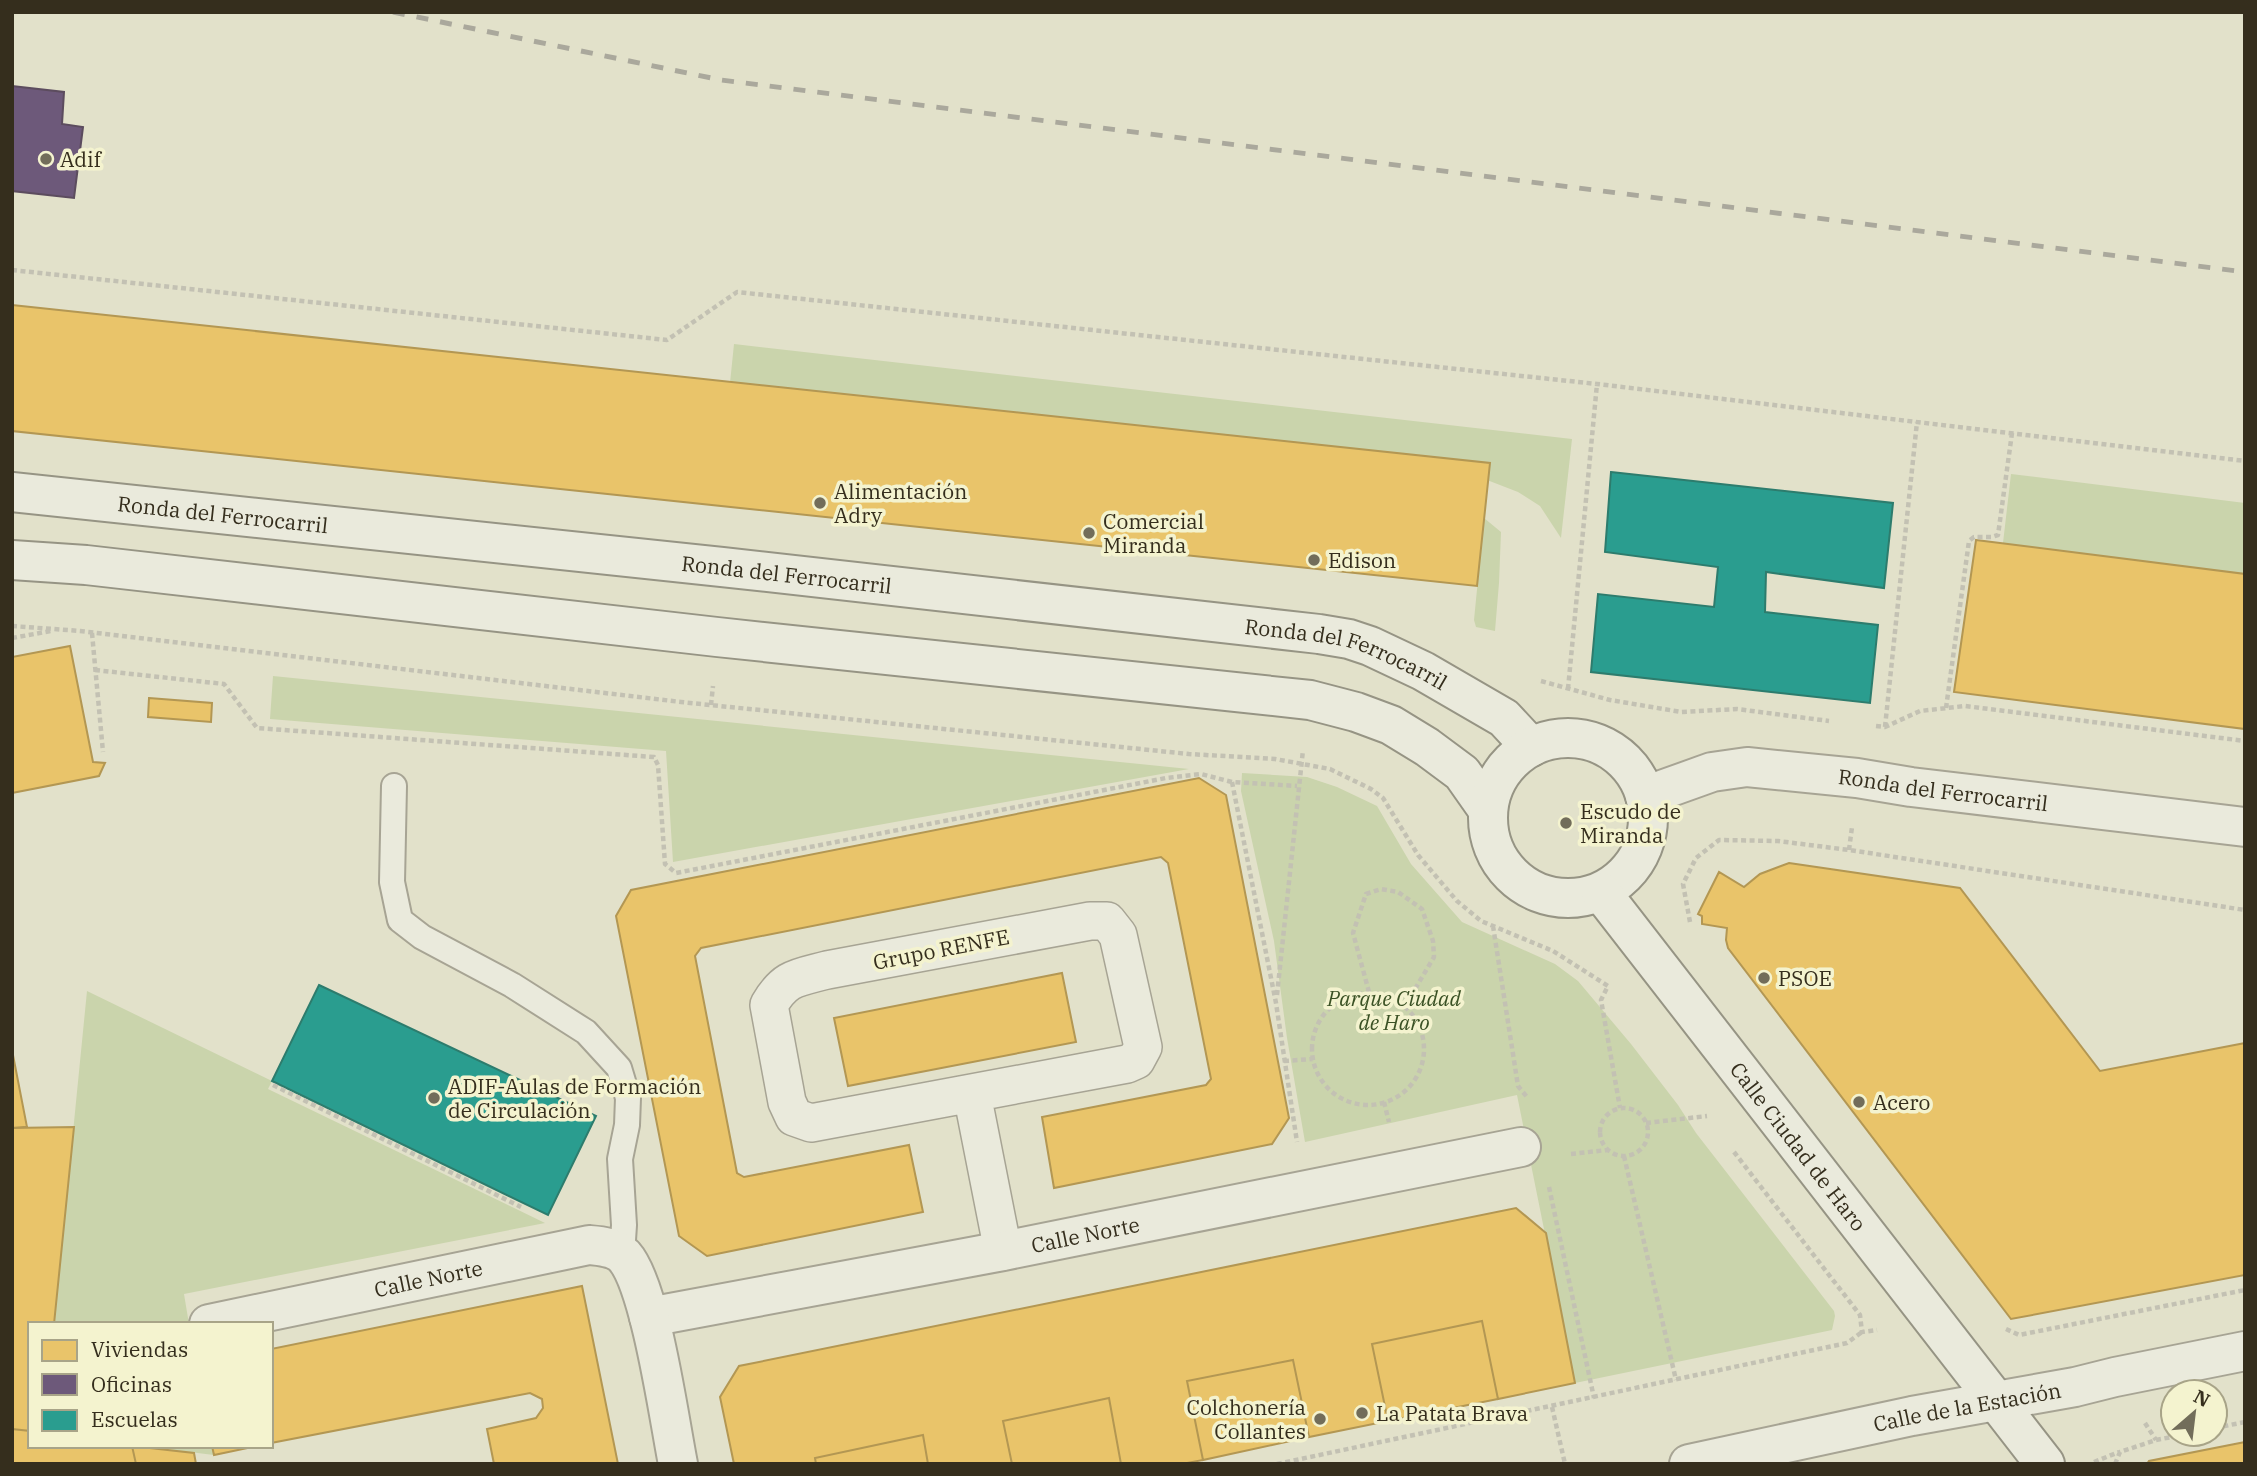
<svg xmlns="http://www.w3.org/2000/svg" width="2257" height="1476" font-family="'IBM Plex Serif',serif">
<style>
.green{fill:#cad4ac}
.homes{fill:#e9c46a;stroke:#b39753;stroke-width:2}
.offices{fill:#6d597a;stroke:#5c4c5e;stroke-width:2}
.schools{fill:#2a9d8f;stroke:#2d7c6d;stroke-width:2}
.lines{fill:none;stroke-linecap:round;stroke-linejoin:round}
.service-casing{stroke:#a7a494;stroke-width:28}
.pedestrian-casing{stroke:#a7a494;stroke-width:40}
.minor-casing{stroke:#a7a494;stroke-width:42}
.secondary-casing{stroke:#969484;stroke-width:42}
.path{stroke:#c3c1b3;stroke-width:4.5;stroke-dasharray:5 3.5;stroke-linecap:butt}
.service{stroke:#eaeadc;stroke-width:24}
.pedestrian{stroke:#eaeadc;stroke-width:37}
.minor{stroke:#eaeadc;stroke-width:38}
.secondary{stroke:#eaeadc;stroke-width:38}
.rail{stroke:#aaa89c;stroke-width:5;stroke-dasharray:12 12;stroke-linecap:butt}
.poi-dot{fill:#726d5a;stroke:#f4f3cf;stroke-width:2.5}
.labels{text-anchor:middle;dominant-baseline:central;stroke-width:7;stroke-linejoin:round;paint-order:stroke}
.poi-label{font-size:21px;fill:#352e1d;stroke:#f4f3cf;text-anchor:start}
.street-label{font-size:21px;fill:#352e1d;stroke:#f4f3cf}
.park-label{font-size:21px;font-style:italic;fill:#3a5124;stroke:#f4f3cf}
</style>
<rect width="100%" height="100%" fill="#e2e1ca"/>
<!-- green -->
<path class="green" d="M734,344l838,95 -11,99 -21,-32 -22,-14 -31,-12 -757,-97z
M2011,474l234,29v71l-242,-31z
M1484,518l17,14 -2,51 -4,48 -19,-4 -2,-7z
M273,676l916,93 -516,93 -7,-111 -396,-32z
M1242,773l65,4 30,10 40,19 34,58 51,58 93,42 23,17 53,63 47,61 18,28 138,178 1,5 -3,14 -257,53 -58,-288 -212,47 -18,-104 -13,-97 -33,-150z
M87,991l185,90 -4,8 277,134 -361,71 5,30h-135z
M140,1446h72l2,9z"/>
<!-- homes -->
<path class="homes" d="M12,305l1478,158 -13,123 -1465,-155z
M1976,540l269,34v155l-291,-37z
M70,646l23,116 12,1 -6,13 -87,17v-136z
M149,698l63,5 -1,19 -63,-5z
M1199,778l27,17 63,323 -17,26 -218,44 -12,-71 164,-32 5,-6 -43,-216 -7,-6 -460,91 -6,8 42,217 7,4 165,-32 14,67 -216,44 -28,-20 -63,-320 15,-26z
M1789,863l171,25 140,183 145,-28v232l-234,44 -283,-371 -2,-8 1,-12 -25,-4v-8l-4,-2 21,-42 25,15 16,-13z
M1062,973l14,69 -228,44 -14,-68z
M12,1050l15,77 -15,1z
M74,1127l-20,197h-24v107l-18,-2v-301z
M1516,1208l30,25 29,150 -77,16 -16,-78 -110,23 16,77 -79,16 -16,-77 -106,21 16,79 -21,4h-61l-12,-66 -106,23 9,43h-84l-5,-29 -108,23 1,6h-82l-14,-67 19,-31z
M582,1286l36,178h-124l-7,-35 49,-11 7,-10 -1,-9 -12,-6 -259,50v-94z
M1482,1321l16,78 -110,22 -16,-77z
M1293,1360l16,77 -106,23 -16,-79z
M1109,1398l12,66h-109l-9,-43z
M12,1429l18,2v15h102l4,18h-124z
M923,1435l5,29h-112l-1,-6z
M2245,1442v22h-98l2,-3z
M132,1446l62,7 2,11h-60z
M212,1446h45l-43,9z"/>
<!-- offices -->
<path class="offices" d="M12,86l52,6 -2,32 21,3 -9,71 -62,-7z"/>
<!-- schools -->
<path class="schools" d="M1611,472l282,31 -9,85 -118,-16 -1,40 113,13 -8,78 -279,-31 7,-78 116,13 4,-40 -113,-15z
M319,985l277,131 -48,99 -276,-134z"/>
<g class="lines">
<defs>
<path id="service" d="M394,786l-2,96 8,38 22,17 90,48 74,47 33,36 9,30 -1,27 -7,34 4,66 -2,30"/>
<path id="pedestrian" d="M1090,921h17l11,14 25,112 -7,13 -9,4 -316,59 -17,-6 -7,-15 -18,-97c16,-28 28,-27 58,-35z
M972,1094l31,157"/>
<g id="minor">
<path id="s1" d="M1645,796l67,-24 35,-5 110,11 54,9 334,40"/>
<path id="s2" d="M649,1317l354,-66 518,-104"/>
<path id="s3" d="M209,1324l380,-79c12,1 26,2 35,11 27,30 45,163 54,208"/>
<path id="s4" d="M1689,1464l223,-48 163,-29 40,-10 130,-26"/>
</g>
<g id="secondary">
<path id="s5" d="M12,492l710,75 597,67 30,5 21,7 53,25 81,47 27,29"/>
<path d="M12,560l74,5 631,72 593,63 46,12 35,13 36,22 35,26 26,37"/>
<circle cx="1568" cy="818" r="80"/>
<path id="s6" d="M1601,892l444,572"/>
</g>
</defs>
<!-- service casing -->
<use href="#service" class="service-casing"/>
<!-- pedestrian casing -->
<use href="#pedestrian" class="pedestrian-casing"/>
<!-- minor casing -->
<use href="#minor" class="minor-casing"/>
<!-- secondary casing -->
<use href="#secondary" class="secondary-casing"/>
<!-- path -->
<path class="path" d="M12,270l655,70 70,-48 860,92 648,77
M12,626l68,5 601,71 508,52 86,5 55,10 41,20 12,9 35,57 39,46 24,20 72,30 55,35 -7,14 19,108
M92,633l11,119
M12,638l39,-7
M95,670l129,14 33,44 397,29 4,8 7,99 11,9 490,-95 35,-4 31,8 65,4
M1541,681l69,19 71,12 56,-3 92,12
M1568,689l29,-305
M711,705l2,-19
M1946,708l23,-167 5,-4h18l6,-2 14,-102
M1876,726l9,1 35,-16 45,-5 280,35
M1885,727l32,-305
M1232,782l44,221 21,139
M1849,850l3,-23
M1690,922l-7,-38 13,-26 23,-18 59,1 71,9 396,60
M1493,926l25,160 9,11
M1369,992l-16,-59 13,-39 15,-5 17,3 24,17 11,32 1,16 -29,49
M1312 1049a56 56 0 1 1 112 0a56 56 0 1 1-112 0Z
M1277,995l26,-245
M1284,1061l29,-2
M273,1085l248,122
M1384,1102l5,20
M1600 1132a24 24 0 1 1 48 0a24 24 0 1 1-48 0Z
M1646,1123l61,-7
M1734,1152l126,163 2,17 15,-2
M1571,1154l36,-4
M1624,1156l52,224
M1549,1187l45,211
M2006,1329l13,6 226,-45
M1552,1407l13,57
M2145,1423l11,17
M2215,1428l30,-6
M2094,1462l25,-10
M1277,1464l570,-121 15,-11
M2115,1464l5,-12 36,-12 31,-6"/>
<!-- service -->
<use href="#service" class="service"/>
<!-- pedestrian -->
<use href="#pedestrian" class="pedestrian"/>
<!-- minor -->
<use href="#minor" class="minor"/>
<!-- secondary -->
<use href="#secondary" class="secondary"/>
<!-- rail -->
<path class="rail" d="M393,12l328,68 1524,192"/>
</g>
<!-- markers -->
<g class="poi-dot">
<circle cx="46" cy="159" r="7"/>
<circle cx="820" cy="503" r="7"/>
<circle cx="1089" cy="533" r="7"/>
<circle cx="1314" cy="560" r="7"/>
<circle cx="1566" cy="823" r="7"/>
<circle cx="1764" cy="978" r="7"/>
<circle cx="434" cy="1098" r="7"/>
<circle cx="1859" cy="1102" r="7"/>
<circle cx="1362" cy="1413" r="7"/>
<circle cx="1320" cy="1419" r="7"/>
</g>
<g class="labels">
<!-- poi labels -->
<g class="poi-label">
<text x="60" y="159">Adif</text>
<text x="834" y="491">Alimentación<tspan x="834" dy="24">Adry</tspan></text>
<text x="1103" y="521">Comercial<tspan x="1103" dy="24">Miranda</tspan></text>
<text x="1328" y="560">Edison</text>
<text x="1580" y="811">Escudo de<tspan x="1580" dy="24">Miranda</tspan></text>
<text x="1778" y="978">PSOE</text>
<text x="448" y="1086">ADIF-Aulas de Formación<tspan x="448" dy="24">de Circulación</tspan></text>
<text x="1873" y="1102">Acero</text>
<text x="1306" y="1407" text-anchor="end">Colchonería<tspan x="1306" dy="24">Collantes</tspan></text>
<text x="1376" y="1413">La Patata Brava</text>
</g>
<!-- street labels -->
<g class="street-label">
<text stroke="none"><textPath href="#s5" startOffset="212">Ronda del Ferrocarril</textPath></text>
<text stroke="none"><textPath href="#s5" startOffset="779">Ronda del Ferrocarril</textPath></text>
<text stroke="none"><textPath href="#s5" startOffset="1346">Ronda del Ferrocarril</textPath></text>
<text stroke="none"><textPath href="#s1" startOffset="304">Ronda del Ferrocarril</textPath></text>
<text transform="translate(941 949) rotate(-11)">Grupo RENFE</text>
<text stroke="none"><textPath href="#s6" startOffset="322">Calle Ciudad de Haro</textPath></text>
<text stroke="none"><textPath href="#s2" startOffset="444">Calle Norte</textPath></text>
<text stroke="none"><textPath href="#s3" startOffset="224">Calle Norte</textPath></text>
<text stroke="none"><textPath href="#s4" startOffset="284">Calle de la Estación</textPath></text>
</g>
<!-- park labels -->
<g class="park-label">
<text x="1394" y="998">Parque Ciudad<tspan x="1394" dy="24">de Haro</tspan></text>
</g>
</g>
<!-- border -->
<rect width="2257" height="1476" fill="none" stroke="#352e1d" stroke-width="28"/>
<!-- legend -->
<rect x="28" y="1322" width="245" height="126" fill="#f4f3cf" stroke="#a8a488" stroke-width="2"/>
<rect x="42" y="1340" width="35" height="21" fill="#e9c46a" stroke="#a8a488" stroke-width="2"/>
<text x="91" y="1357" font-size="21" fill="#352e1d">Viviendas</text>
<rect x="42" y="1374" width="35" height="21" fill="#6d597a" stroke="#a8a488" stroke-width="2"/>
<text x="91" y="1392" font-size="21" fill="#352e1d">Oficinas</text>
<rect x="42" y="1410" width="35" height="21" fill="#2a9d8f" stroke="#a8a488" stroke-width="2"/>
<text x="91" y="1427" font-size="21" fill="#352e1d">Escuelas</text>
<!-- north arrow -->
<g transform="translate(2194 1413) rotate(28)"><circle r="33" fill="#f4f3cf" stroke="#a8a488" stroke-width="2"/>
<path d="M0-5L12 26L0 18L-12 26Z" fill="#726d5a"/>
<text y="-10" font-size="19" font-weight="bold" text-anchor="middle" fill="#352e1d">N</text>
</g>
</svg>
